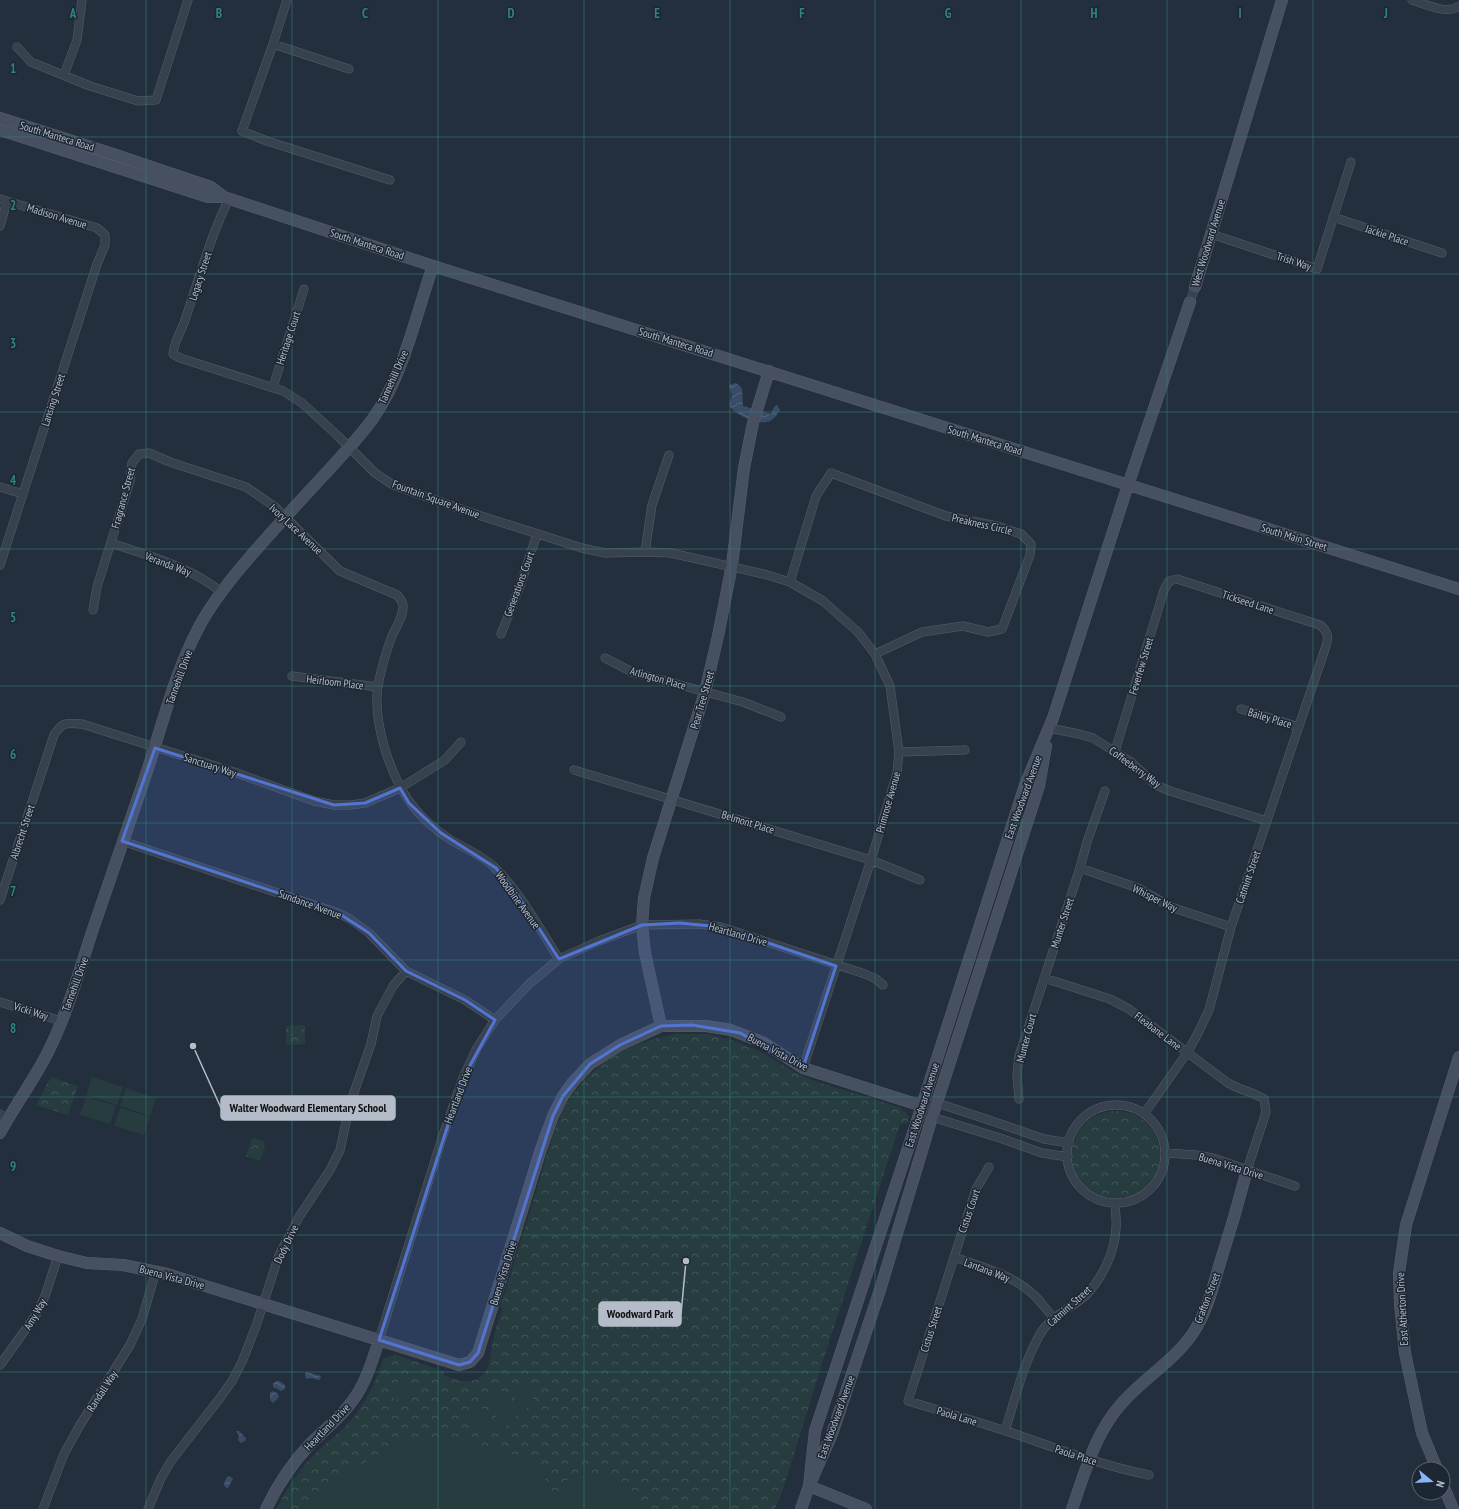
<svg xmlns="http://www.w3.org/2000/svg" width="1459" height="1509" font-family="'PT Sans Narrow',sans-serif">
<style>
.park{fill:url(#park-crowns)}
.pitch{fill:#263c3f}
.water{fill:url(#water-waves)}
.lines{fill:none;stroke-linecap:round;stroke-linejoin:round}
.street-casing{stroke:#565f6c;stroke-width:9}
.secondary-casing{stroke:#565f6c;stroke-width:12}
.street{stroke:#38414e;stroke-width:8}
.secondary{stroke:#465061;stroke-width:11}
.marked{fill:#5274d3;fill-opacity:0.2;stroke:#5274d3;stroke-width:3;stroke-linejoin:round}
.grid{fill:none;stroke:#308480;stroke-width:1;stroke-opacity:0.55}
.labels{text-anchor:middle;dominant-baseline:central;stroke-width:3;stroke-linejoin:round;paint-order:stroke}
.street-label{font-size:11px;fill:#b4bcc9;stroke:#1d2633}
.grid-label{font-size:13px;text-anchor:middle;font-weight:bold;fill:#308480;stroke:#1d2633;stroke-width:3;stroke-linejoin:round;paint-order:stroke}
.leader{fill:none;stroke:#b4bcc9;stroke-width:1.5}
.callout-dot{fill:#b4bcc9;stroke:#1d2633;stroke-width:1.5}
.callout{fill:#b4bcc9;stroke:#b4bcc9;stroke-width:1.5}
.callout-label{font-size:12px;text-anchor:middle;font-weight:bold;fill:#111}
</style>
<defs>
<pattern id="park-crowns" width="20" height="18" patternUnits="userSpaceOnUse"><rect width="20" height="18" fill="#263c3f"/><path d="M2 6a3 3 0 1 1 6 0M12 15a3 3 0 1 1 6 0" fill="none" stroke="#435659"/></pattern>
<pattern id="water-waves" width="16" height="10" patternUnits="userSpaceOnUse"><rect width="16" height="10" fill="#394c67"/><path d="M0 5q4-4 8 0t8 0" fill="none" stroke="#53647b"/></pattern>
</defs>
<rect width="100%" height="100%" fill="#242f3e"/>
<!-- park -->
<path class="park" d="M305,1025v19l-19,1v-19z
M676,1034h32l27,7 26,11 35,21 19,8 87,27v2l3,2 4,5 -2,6 -7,1 -79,243 -39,126 -7,16h-498c10,-23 25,-43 43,-60 12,-11 24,-20 34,-32 14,-19 22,-36 29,-58l4,-2 6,-1 1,-2 49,17 1,4c17,8 39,12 45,-12 2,-7 2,-15 4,-22 2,-11 6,-22 10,-33h-3c12,-39 24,-77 36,-116 7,-23 13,-47 22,-70 21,-51 65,-79 118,-88z
M51,1077l27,9 -10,29 -32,-10z
M1072 1155a44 44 0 1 1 88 0a44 44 0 1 1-88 0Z
M252,1138l11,3 2,5 -5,15 -14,-5z"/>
<!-- pitch -->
<path class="pitch" d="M92,1077l31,10 -6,18 -31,-10z
M126,1088l30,10 -6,18 -30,-10z
M86,1097l30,9 -6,18 -30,-9z
M120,1108l30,9 -6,18 -30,-9z
M399,1380l15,5 -6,18 -15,-5z
M526,1387l9,16 -14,8 -8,-17z
M503,1391l15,29 -16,8 -15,-29z
M484,1408l9,17 -13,7 -9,-16z
M447,1439l33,6 54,16c10,9 14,22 14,35l9,3c3,-7 5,-15 10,-19 23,-21 65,12 80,29h-344c7,-10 79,-60 92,-64 16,-5 35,-5 52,-6z"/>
<!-- water -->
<path class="water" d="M736,383l6,5 1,18 28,8 3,-7 3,-2 3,5c-3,5 -8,12 -14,12 -10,2 -34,-8 -37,-18l3,-8 -3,-11z
M306,1372l15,4 -1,4 -9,-2 -4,1 -2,-3z
M276,1381h3l6,4v4l-4,2 -8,-4v-3z
M272,1391l5,2 2,4 -6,6 -3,-3v-7z
M236,1431h3l7,7 -1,3 -4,2 -3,-3 1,-4z
M230,1476l3,3 -5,9 -3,-1 -1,-4 3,-6z"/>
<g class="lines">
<defs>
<path id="street" d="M287,0l-14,44 76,25
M1412,0c13,4 35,15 47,6
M273,44l-31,87 25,10 123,39
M17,47l14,15 59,24 48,15 18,-1 32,-100
M64,75l13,-35 5,-40
M0,199l97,29 8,7v10l-8,19 -97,301
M229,199c-19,38 -30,80 -44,121 -4,12 -11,21 -12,34l7,4 103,33 19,12 37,34 36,36 18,12 82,29 107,34 23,5 40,-1 26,1 93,21 26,8 33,19 35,31 17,22 15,32 9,66 -2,21 -26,87 -68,208
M1333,217l109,36
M0,226l7,-25
M1211,234l106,35 34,-107
M1190,302l5,-15
M273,387l31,-98
M0,487l23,7
M111,543c37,13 79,23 110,49
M645,552l7,-47 17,-50
M790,582l26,-86 15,-23 115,43 51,10 24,8 10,10 -1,11 -28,74 -14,3 -25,-6 -41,6 -47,22
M93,610l4,-23 33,-106 2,-18 7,-9 10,-1 21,9 76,25 29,20 65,64 57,24c3,3 5,6 6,10 1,11 -7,22 -11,31 -6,16 -11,33 -14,50 -3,19 1,42 6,60 12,41 30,71 67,94 15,9 31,15 43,27 27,26 45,61 65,92
M501,634l19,-48 17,-52
M605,658l27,14 111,30 38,15
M292,676l86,11
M1241,709l58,18
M1049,728l30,6 14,4 37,23 26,24 14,6 97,30
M1115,751l49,-161 5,-9 8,-2 143,46c8,7 9,11 6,21l-95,281 -22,83 -12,25 -10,18 -43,61
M899,752l66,-2
M574,770l297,90 49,20
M122,841l216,72 12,6 19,14 37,38 59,29 30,20
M1080,868l58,20 33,19 60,20
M0,900l54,-165c9,-14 13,-12 28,-11l152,48 80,29 20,4h17l14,-2 35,-15 45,-28 16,-18
M1044,978l66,21 19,10 99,74c12,7 25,9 36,16l2,13 -19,58
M0,1002l61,19
M1019,1099l-2,-24 2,-19 61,-188 7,-26 18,-51
M1067 1154a49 49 0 1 1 98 0a49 49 0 1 1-98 0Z
M922,1106l10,11 68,21 42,15 26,4
M922,1106l15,-3 52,17 55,19 25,4
M0,1114l8,5
M1165,1153l31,2 17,3 82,28
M989,1167l-13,22 -68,212c37,11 74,22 110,34 43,15 86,31 131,40
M954,1257c28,10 57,17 80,38 7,7 13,16 20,23
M379,1340l63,-202 21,-60 14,-30 18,-28 34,-36 30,-25 40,-18 43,-16 57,-1 22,3 144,47 11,5 7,6
M0,1365l36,-50 9,-19 13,-40
M1005,1431c10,-32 18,-66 34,-95 10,-19 31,-27 46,-40 17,-17 30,-44 31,-68 1,-8 -1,-17 -1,-25
M43,1509l21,-55 16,-29 50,-80 12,-26 14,-48
M148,1509l13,-31 10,-17 49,-63 12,-17 10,-19 14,-36 23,-71 20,-38 31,-47 10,-20 10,-46 21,-60 6,-28 16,-30 13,-15"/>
<path id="secondary" d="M0,118l113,36 98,33 13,10
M0,130l208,67h16l209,69 1026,323
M1195,287l87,-287
M661,1026l-16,-73 -3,-28 2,-27 9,-40 52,-166 13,-56 14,-71 12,-97 9,-45 16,-52
M0,1133c15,-28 34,-53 48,-81 19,-38 31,-80 44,-120 16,-47 32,-94 48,-140 20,-56 32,-115 60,-167 12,-22 27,-41 43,-60 27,-32 55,-62 83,-92 16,-18 34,-36 48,-56 30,-43 42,-103 59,-151
M0,1233l27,13 31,10 29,7 36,2 44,9 292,91 11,-3 8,-9 63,-204 12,-33 10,-20 10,-14 17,-18 30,-19 41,-19h45l25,4 33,13 39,25 119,38
M1437,1469l-15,-36 -17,-80 -5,-49 -1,-31 7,-48 53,-168
M1443,1485l10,24
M809,1486l6,-55 103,-313 107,-333 28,-67 75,-233 62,-183
M809,1486l57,23
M266,1509c12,-25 26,-46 45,-66 13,-13 28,-24 39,-39 15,-18 22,-42 29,-64
M801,1509l8,-23 23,-52 48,-144 50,-166 109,-338 7,-40
M1072,1509c13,-37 23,-76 50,-106 22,-25 52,-42 71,-70 14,-21 20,-46 27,-70 10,-31 19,-62 27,-93"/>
</defs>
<!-- street casing -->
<use href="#street" class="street-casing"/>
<!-- secondary casing -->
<use href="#secondary" class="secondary-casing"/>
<!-- street -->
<use href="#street" class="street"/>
<!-- secondary -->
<use href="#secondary" class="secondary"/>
</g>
<!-- marked area -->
<path class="marked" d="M155,748l179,57 31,-2 35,-15 9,15 32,30 55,35 20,25 43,66 83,-34 38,-2 41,4 115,39 -33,102 -63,-35 -48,-8 -31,1 -41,19 -30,19 -27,32 -10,20 -75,237 -8,9 -11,3 -80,-25 84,-262 32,-58 -30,-20 -59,-29 -37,-38 -31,-20 -216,-72z"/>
<!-- grid -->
<path class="grid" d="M146,0v1509M292,0v1509M438,0v1509M584,0v1509M730,0v1509M875,0v1509M1021,0v1509M1167,0v1509M1313,0v1509M0,137h1459M0,274h1459M0,412h1459M0,549h1459M0,686h1459M0,823h1459M0,960h1459M0,1097h1459M0,1235h1459M0,1372h1459"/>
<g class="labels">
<!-- street labels -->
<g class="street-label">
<text transform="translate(57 136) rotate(17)">South Manteca Road</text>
<text transform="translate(57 216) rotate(17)">Madison Avenue</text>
<text transform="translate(1387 235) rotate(18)">Jackie Place</text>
<text transform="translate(1208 243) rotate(-73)">West Woodward Avenue</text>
<text transform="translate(367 244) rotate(18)">South Manteca Road</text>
<text transform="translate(1294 261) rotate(18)">Trish Way</text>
<text transform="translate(200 276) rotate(-72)">Legacy Street</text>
<text transform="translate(288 338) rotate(-72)">Heritage Court</text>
<text transform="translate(676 342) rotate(17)">South Manteca Road</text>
<text transform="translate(393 377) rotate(-66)">Tannehill Drive</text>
<text transform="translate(53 400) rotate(-72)">Lansing Street</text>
<text transform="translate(985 440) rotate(17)">South Manteca Road</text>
<text transform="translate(123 498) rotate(-75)">Fragrance Street</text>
<text transform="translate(436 499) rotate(20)">Fountain Square Avenue</text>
<text transform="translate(982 524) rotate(13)">Preakness Circle</text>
<text transform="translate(296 529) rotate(43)">Ivory Lace Avenue</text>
<text transform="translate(1294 537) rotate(17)">South Main Street</text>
<text transform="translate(168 564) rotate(21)">Veranda Way</text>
<text transform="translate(519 584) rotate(-70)">Generations Court</text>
<text transform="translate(1248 602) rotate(18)">Tickseed Lane</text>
<text transform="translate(1141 666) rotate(-73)">Feverfew Street</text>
<text transform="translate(179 677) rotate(-70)">Tannehill Drive</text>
<text transform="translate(658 678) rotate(16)">Arlington Place</text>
<text transform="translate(335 682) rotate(7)">Heirloom Place</text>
<text transform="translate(702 700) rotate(-74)">Pear Tree Street</text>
<text transform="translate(1270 718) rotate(17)">Bailey Place</text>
<text transform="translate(210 765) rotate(18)">Sanctuary Way</text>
<text transform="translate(1135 767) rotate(36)">Coffeeberry Way</text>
<text transform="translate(1023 797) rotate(-70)">East Woodward Avenue</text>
<text transform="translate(888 802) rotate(-74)">Primrose Avenue</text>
<text transform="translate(748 822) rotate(17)">Belmont Place</text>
<text transform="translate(22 832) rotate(-72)">Albrecht Street</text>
<text transform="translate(1248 877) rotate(-71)">Catmint Street</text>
<text transform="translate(1155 898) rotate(26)">Whisper Way</text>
<text transform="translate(518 900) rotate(54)">Woodbine Avenue</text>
<text transform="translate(310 904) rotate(20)">Sundance Avenue</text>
<text transform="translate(1062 923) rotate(-72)">Munter Street</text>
<text transform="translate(738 934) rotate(16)">Heartland Drive</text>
<text transform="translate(75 984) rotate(-70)">Tannehill Drive</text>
<text transform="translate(31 1011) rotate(18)">Vicki Way</text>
<text transform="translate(1158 1031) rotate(37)">Fleabane Lane</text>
<text transform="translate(1026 1038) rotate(-75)">Munter Court</text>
<text transform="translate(778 1052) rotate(28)">Buena Vista Drive</text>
<text transform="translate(458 1095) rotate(-69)">Heartland Drive</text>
<text transform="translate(922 1105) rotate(-72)">East Woodward Avenue</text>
<text transform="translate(1231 1166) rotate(17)">Buena Vista Drive</text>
<text transform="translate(969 1211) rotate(-71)">Cistus Court</text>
<text transform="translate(286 1244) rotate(-64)">Dody Drive</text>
<text transform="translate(987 1270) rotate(21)">Lantana Way</text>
<text transform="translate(503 1273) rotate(-73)">Buena Vista Drive</text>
<text transform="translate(172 1277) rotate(15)">Buena Vista Drive</text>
<text transform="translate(1207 1298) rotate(-69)">Grafton Street</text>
<text transform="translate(1069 1306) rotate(-42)">Catmint Street</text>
<text transform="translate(1402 1309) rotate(-93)">East Atherton Drive</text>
<text transform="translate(35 1314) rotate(-60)">Amy Way</text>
<text transform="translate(931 1329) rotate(-72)">Cistus Street</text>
<text transform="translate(102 1391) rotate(-57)">Randall Way</text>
<text transform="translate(957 1416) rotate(17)">Paola Lane</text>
<text transform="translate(836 1417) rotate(-70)">East Woodward Avenue</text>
<text transform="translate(327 1427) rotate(-46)">Heartland Drive</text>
<text transform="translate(1076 1455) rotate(18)">Paola Place</text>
</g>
</g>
<g class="grid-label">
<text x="73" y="18">A</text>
<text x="219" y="18">B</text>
<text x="365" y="18">C</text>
<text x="511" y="18">D</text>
<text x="657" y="18">E</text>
<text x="802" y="18">F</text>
<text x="948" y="18">G</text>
<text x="1094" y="18">H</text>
<text x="1240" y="18">I</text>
<text x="1386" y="18">J</text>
<text x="13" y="73">1</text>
<text x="13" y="210">2</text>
<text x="13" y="348">3</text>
<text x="13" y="485">4</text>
<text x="13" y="622">5</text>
<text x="13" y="759">6</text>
<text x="13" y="896">7</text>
<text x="13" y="1033">8</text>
<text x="13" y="1171">9</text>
</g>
<!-- callouts -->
<path class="leader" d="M193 1046L221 1108M686 1261L681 1314"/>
<g class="callout-dot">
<circle cx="193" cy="1046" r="4"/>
<circle cx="686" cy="1261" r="4"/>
</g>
<g class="callout">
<rect x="221" y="1096" width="174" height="24" rx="4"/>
<rect x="599" y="1302" width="82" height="24" rx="4"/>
</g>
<g class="callout-label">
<text x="308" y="1112">Walter Woodward Elementary School</text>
<text x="640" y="1318">Woodward Park</text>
</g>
<!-- north arrow -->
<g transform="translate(1431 1481) rotate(108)"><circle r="19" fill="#1d2633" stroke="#59626f"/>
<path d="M0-3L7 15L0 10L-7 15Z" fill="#8ab4f8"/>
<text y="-6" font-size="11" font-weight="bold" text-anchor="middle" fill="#b4bcc9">N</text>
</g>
</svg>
